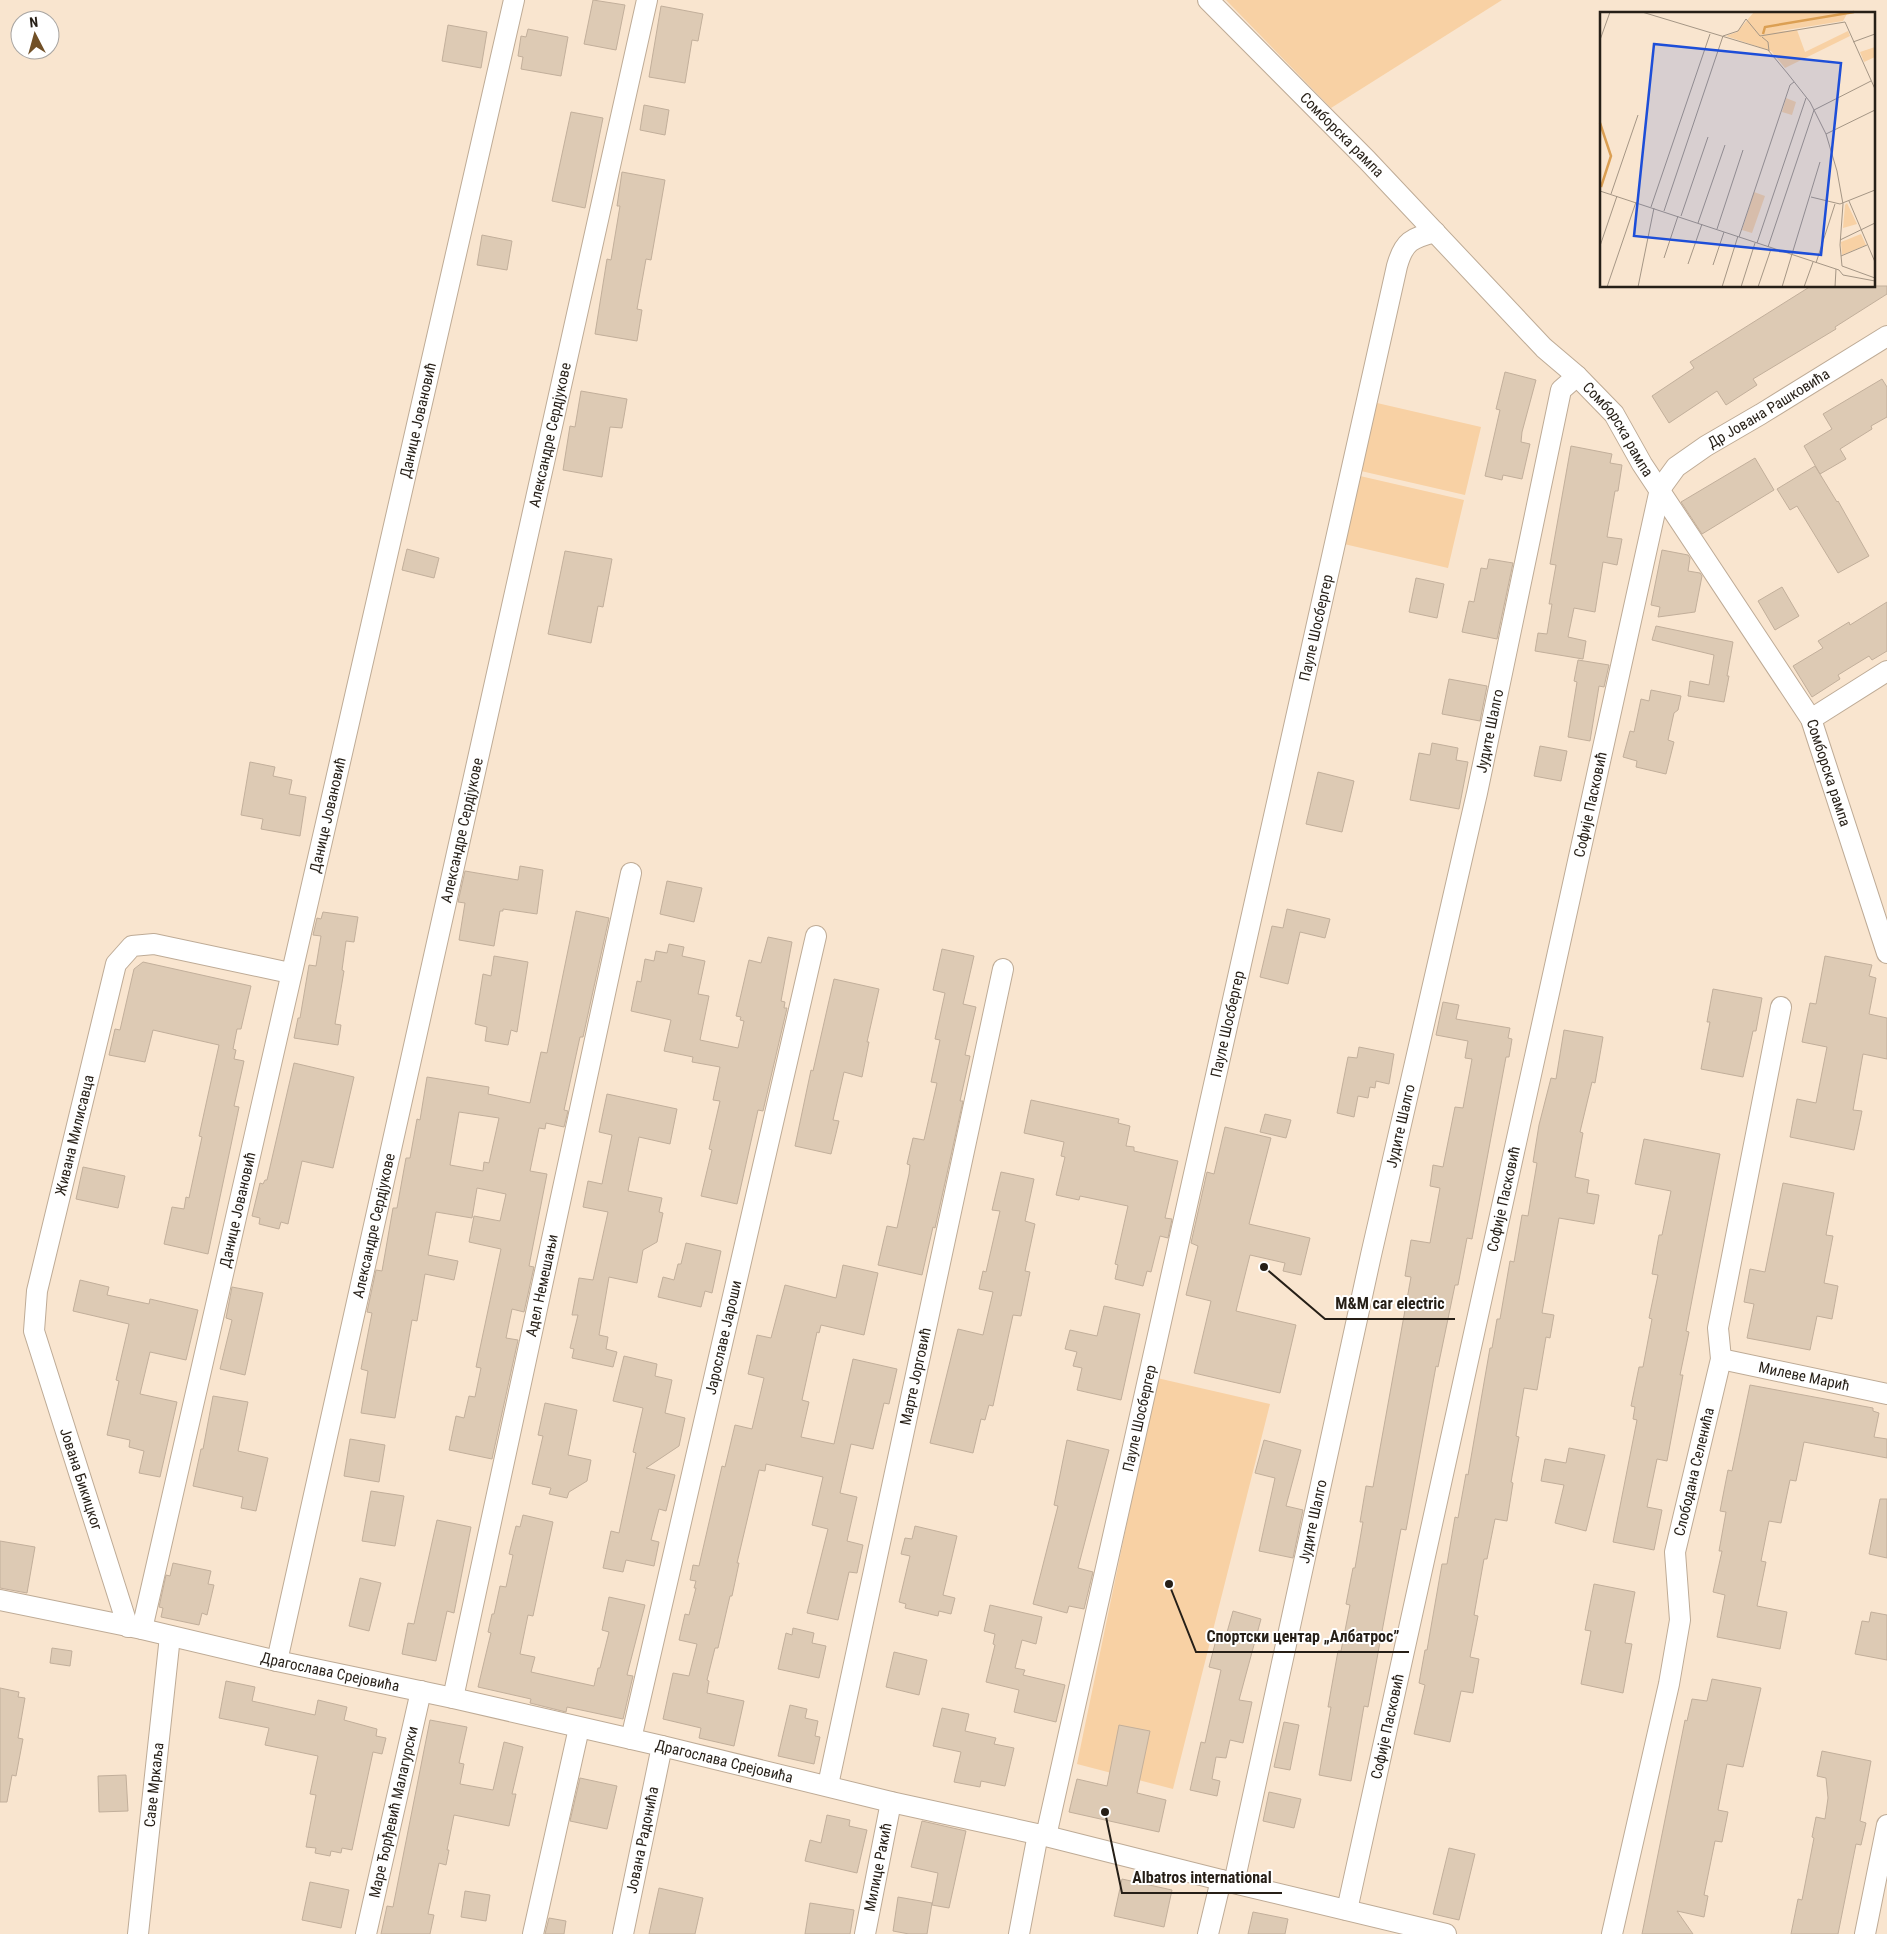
<svg xmlns="http://www.w3.org/2000/svg" width="1887" height="1934" font-family="'Roboto Condensed',sans-serif">
<style>
.green{fill:#f8d1a4}
.building{fill:#ddcab4;stroke:#c2af9b;fill-rule:evenodd}
.lines{fill:none;stroke-linecap:round;stroke-linejoin:round}
.minor-casing{stroke:#beab96;stroke-width:22}
.minor{stroke:#fff;stroke-width:20}
.labels{text-anchor:middle;dominant-baseline:central;stroke-width:4;stroke-linejoin:round;paint-order:stroke}
.street-label{font-size:15px;fill:#261f17;stroke:#fff}
.inset-river{fill:none;stroke:#db9f53;stroke-width:2.5}
.inset-road{fill:none;stroke:#a59685;stroke-width:1}
.view{fill:#1d4ed8;fill-opacity:0.15;stroke:#1d4ed8;stroke-width:2.5}
.inset-edge{fill:none;stroke:#261f17;stroke-width:2.5}
.leader{fill:none;stroke:#261f17;stroke-width:2}
.callout-dot{fill:#261f17;stroke:#fff;stroke-width:2}
.callout-label{font-size:16px;text-anchor:middle;font-weight:bold;fill:#261f17;stroke:#fff;stroke-width:4;stroke-linejoin:round;paint-order:stroke}
</style>
<rect width="100%" height="100%" fill="#f9e5cf"/>
<!-- green -->
<path class="green" d="M1226,0h276l-171,108z
M1377,403l104,24 -16,68 -104,-24z
M1360,476l104,24 -16,68 -104,-24z
M1157,1378l113,26 -97,385 -96,-25z"/>
<!-- building -->
<path class="building" d="M593,0l32,5 -9,45 -32,-6z
M661,6l42,8 -5,27 -6,-1 -7,43 -36,-6z
M448,25l39,7 -6,36 -39,-7z
M528,29l40,8 -7,39 -40,-7 2,-12 -5,-1 3,-20 5,1z
M644,105l25,5 -4,25 -25,-5z
M571,112l32,6 -18,90 -33,-7z
M622,172l43,8 -14,80 -5,-1 -9,50 5,1 -5,31 -42,-7 12,-75 4,1 9,-54h-3z
M482,235l30,6 -5,29 -30,-5z
M1811,286h76v8l-52,33 1,2 -83,50 4,6 -31,20 -9,-14 -48,32 -17,-27 42,-28 -4,-6z
M1505,372l31,8 -14,52 -1,10 9,2 -8,35 -19,-4 -1,5 -17,-4 15,-66 -4,-1z
M1882,379l5,8v30l-16,9 1,3 -32,20 6,10 -26,15 -16,-28 28,-17 -9,-15z
M581,391l46,8 -5,29 -12,-1 -8,50 -39,-7 7,-44 5,1z
M1571,446l41,8 -2,9 12,2 -4,26h-3l-8,46 15,2 -5,26 -14,-3 -8,50 -21,-4 -6,29 18,4 -3,18 -48,-8 3,-18 9,1 5,-30h-3l7,-39 -6,-1z
M1755,458l19,32 -72,44 -21,-32z
M1815,466l22,36 1,-1 31,55 -31,17 -41,-67 -7,4 -13,-21z
M407,549l32,9 -5,20 -32,-8z
M1662,550l26,5 2,3 -2,13 12,2 2,3 -7,36 -37,5 2,-10 -9,-2z
M565,551l47,8 -9,48 -5,-1 -7,37 -43,-9z
M1489,559l24,4 -16,76 -35,-7 7,-31 5,1 7,-34 6,1z
M1416,578l28,6 -7,34 -28,-6z
M1782,587l17,29 -24,14 -17,-29z
M1887,602v49l-15,9 -3,-4 -31,19 2,4 -28,18 -19,-31 30,-18 -5,-7 31,-19 1,3z
M1656,626l77,16 -6,34h2l-5,26 -36,-6 2,-15 19,4 5,-30 -62,-15z
M1578,660l31,5 -5,22 -5,-1 -9,55 -22,-4 9,-55 -3,-1z
M1449,679l38,7 -7,35 -38,-7z
M1651,690l30,6 -3,14 -4,3 -6,27 6,2 -8,32 -30,-7 1,-6 -14,-4 7,-26 4,1 7,-33 8,2z
M1432,743l26,5 -2,12 12,2 -9,47 -49,-9 9,-47 11,2z
M1540,746l27,5 -6,30 -27,-5z
M250,762l25,5 -2,9 19,4 -3,14 17,3 -6,39 -39,-7 2,-10 -22,-4z
M1318,772l36,9 -12,51 -36,-8z
M520,866l23,4 -6,44 -34,-5v2h-3l-6,35 -35,-6 6,-37 -7,-1 7,-31 53,9z
M667,881l35,7 -8,34 -34,-8z
M1287,909l43,10 -5,19 -25,-6 -12,52 -28,-7 12,-51 11,2z
M576,911l33,7 -26,119h-3l-16,73 4,1 -4,16 -18,-4 -1,6 -6,-1 -9,43 17,3 -18,92 5,1 -10,45 -12,-3 -6,29 12,2 -26,119 -43,-9 7,-34 8,2 5,-22 6,1 6,-29 -5,-1 25,-118 -32,-7 5,-26 26,5 6,-27 -29,-6 -5,30 -36,-6 -8,43 30,6 -4,19 -29,-6 -8,47 -5,-1 -17,98 -34,-5 7,-42 -7,-2 11,-56 -5,-1 9,-42 6,1 11,-63h4l9,-50h4l7,-39 3,1 7,-43 62,10 -1,7 42,9 11,-51 6,1zM459,1112l40,6 -10,45 -5,-1 -1,9 -33,-6z
M323,912l35,5 -4,25 -8,-1 -4,29 2,1 -9,53 6,1 -3,20 -44,-7 4,-20h2l9,-53 7,1 5,-30 -8,-1 4,-17 4,1z
M768,937l24,5 -11,59 4,1 -1,6h3l-24,103 -5,-1 -21,94 -36,-8 11,-46 -3,-1 11,-48 -7,-1 7,-33 -28,-5 1,-5 -29,-6 7,-31 -40,-9 6,-30 4,1 4,-23 9,2 2,-10 11,2 2,-9 15,3 -2,9 23,5 -7,33 11,2 -9,44 38,8 6,-27 -4,-1 1,-3 -5,-1 13,-56 12,3z
M942,949l32,7 -11,48 13,3 -11,48 5,1 -10,45h3l-28,127 -2,-1 -11,48 -44,-10 9,-39 10,2 12,-54 1,-9 -3,-1 6,-26 11,2 13,-57 -6,-1 9,-42 -5,-1 10,-46 -12,-3z
M494,956l34,6 -11,70 -6,-2 -3,15 -23,-4 2,-14 -12,-3 8,-50 8,2z
M1825,956l47,9 -3,11 7,2 -7,36 18,4v41l-24,-5 -10,56 9,1 -8,39 -64,-13 7,-38 19,4 11,-56 -25,-5 8,-39 6,1z
M143,962l108,24 -10,43h-4l-4,20 3,1 -2,9 10,2 -10,45 5,1 -31,147 -44,-10 8,-37 12,2 2,-12 3,1 13,-61 -3,-1 20,-91 -66,-15 -8,32 -36,-7 6,-26 5,1 14,-61z
M834,979l45,10 -12,53h2l-7,35 -18,-5 -11,48 6,1 -8,33 -36,-8 16,-76 2,1z
M1713,989l49,9 -6,33h-3l-10,46 -42,-8 9,-47h-3z
M1443,1002l16,3 -3,14 54,9 -2,10 4,1 -3,18h-3l-34,182 -5,-1 -9,47h-3l-17,82 -2,-1 -30,164 -5,-1 -33,178 -4,-1 -13,75 -32,-6 12,-68h-3l10,-56h3l9,-46 -4,-1 7,-36h2l8,-46h-3l6,-36 7,1 38,-210 -6,-1 6,-36 19,3 10,-55 -10,-2 3,-21 10,2 12,-60 8,1 9,-49 -7,-1 3,-17 -32,-6z
M1564,1030l39,7 -8,46 -3,-1 -12,50 3,1 -8,44 14,3 -2,13 12,2 -5,29 -35,-6 -17,95 12,2 -4,23 -4,-1 -9,53 -13,-2 -8,48 3,1 -8,45 2,1 -6,38 -12,-2 -8,40h-3l-10,56 4,1 -8,41 9,2 -6,34 -12,-2 -11,51 -36,-8 11,-49 -6,-2 6,-33h2l15,-86h5l8,-47 3,1 8,-44 2,1 22,-127h2l5,-29h3l10,-58 4,1 8,-47 6,1 9,-53 -4,-1 6,-37 12,-47 5,1z
M1359,1047l35,7 -5,30 -13,-3 -1,7 -5,-1 -2,11 -10,-2 -4,21 -17,-4 11,-56 9,1z
M294,1063l60,14 -21,91 -31,-7 -14,63 -7,-2 -2,7 -20,-5 1,-6 -8,-2 8,-33 3,1 2,-4h2z
M607,1094l70,15 -7,35 -31,-7 -11,54 34,7 -3,14 4,1 -6,29 -14,8 -6,33 -28,-6 -10,58 9,2 -2,12 11,3 -4,15 -41,-9 2,-9 -4,-1 8,-33h-6l7,-37 14,2 15,-68 -25,-5 5,-26 14,3 10,-49 -13,-3z
M1031,1100l88,19 -1,4 12,3 -4,20 8,1v4l44,10 -13,57 7,1 -4,19 -8,-2 -9,36 -4,-1 -4,15 -28,-7 3,-14 -3,-1 13,-58 -48,-10 -1,4 -23,-5 9,-38 -4,-1 3,-14 -40,-9z
M1265,1114l26,6 -5,18 -26,-6z
M1225,1127l46,11 -22,86 61,14 -9,37 -18,-4 2,-8 -35,-8 -14,56 60,14 -16,68 -86,-20 17,-72 -25,-6 12,-49 -7,-3 16,-71 7,2z
M1644,1139l76,15 -34,177 3,1 -9,43h3l-16,86 -10,-2 -10,48 15,3 -8,40 -41,-8 24,-122 -4,-1 2,-12 -4,-1 8,-39h4l9,-48 -3,-1 9,-43 -6,-1 7,-39h3l9,-44 -36,-7z
M83,1167l42,9 -7,32 -42,-9z
M1001,1172l33,7 -9,42 10,3 -10,47 5,1 -9,44 -8,-1 -20,91 -4,-1 -4,15 -4,-1 -8,34 -43,-10 28,-114 25,6 10,-43 -14,-3 4,-18 3,1 14,-61 -8,-1z
M1783,1183l51,10 -8,42 7,1 -9,47 14,3 -6,33 -15,-3 -7,34 -63,-12 7,-34 -10,-2 6,-33 15,3z
M686,1243l35,8 -9,42 -7,-2 -4,16 -43,-10 5,-20 11,3 4,-16h3z
M843,1265l35,8 -14,62 -43,-10 -2,8 -2,-1 -15,68 7,2 -8,35 33,7 19,-85 44,10 -8,35 -5,-1 -11,46 -22,-5 -11,49 17,4 -10,44 16,4 -6,28 -8,-1 -11,48 -31,-7 21,-84 -16,-4 11,-48 -57,-13 -1,7 -6,-1 -22,93h2l-7,33h-2l-12,52h-3l-8,32 2,1 -2,12 37,8 -10,45 -35,-8 2,-10 -38,-9 10,-46 16,3 8,-32 -18,-4 6,-26 4,1 7,-27h-2l2,-7 -6,-1 3,-15 6,1 23,-100 3,1 10,-42 17,4 12,-51 -16,-4 9,-39 14,3 14,-53 51,13z
M80,1280l29,7 -2,8 42,9 1,-5 48,11 -12,50 -36,-8 -10,42 37,8 -17,75 -21,-4 5,-22 -15,-4 1,-7 -23,-5 12,-54 -3,-1 13,-56 -56,-13z
M232,1287l31,6 -18,82 -25,-6 12,-49 -6,-2z
M1104,1306l36,8 -19,86 -44,-10 5,-22 -9,-2 4,-14 -12,-3 5,-19 27,6z
M624,1356l33,8 -2,12 17,4 -7,33 20,5 -6,28 -33,22 29,7 -9,36 -7,-2 -8,31 8,2 -5,24 -28,-6 -3,12 -20,-4 8,-37 8,2 17,-80 -3,-1 10,-44 -30,-7z
M1750,1385l123,23v3l6,2 -5,24 13,2v19l-83,-16 -8,39 -6,-1 -9,43 -12,-2 -8,40 5,1 -9,44 30,6 -7,37 -63,-12 8,-42 -12,-3 9,-41h-3l7,-39 -6,-1 8,-41 4,1z
M213,1396l35,6 -10,49 30,7 -12,53 -15,-3 2,-11 -50,-11 8,-37h2z
M545,1403l32,7 -9,45 23,5 -4,21 -18,11 -2,6 -18,-4 2,-6 -19,-4 11,-48 -5,-1z
M350,1439l35,6 -6,37 -35,-6z
M1067,1440l42,10 -31,118 15,4 -9,37 -15,-3 -2,7 -34,-9 25,-98 -4,-1z
M1264,1440l37,10 -15,56 17,4 -10,48 -34,-7 16,-73 -20,-5z
M1569,1448l36,7 -19,76 -31,-8 9,-38 -23,-4 4,-22 21,4z
M371,1491l33,5 -9,50 -33,-5z
M1880,1499h7v59l-18,-4z
M523,1515l30,7 -20,94 -5,-1 -8,39 15,3 -4,15 63,14 4,-18h2l9,-36 -7,-2 7,-33 36,8 -18,70 6,1 -10,43 -56,-12 -1,5 -36,-9 1,-4 -53,-12 13,-54 -3,-1 4,-18h2l6,-28 6,1 7,-32 -4,-1 7,-28 4,1z
M437,1520l34,7 -17,86 -7,-2 -11,50 -34,-7 6,-31 6,1z
M915,1526l42,10 -14,59 12,3 -4,16 -12,-3 -1,5 -33,-8 1,-4 -7,-2 11,-46 -9,-2 4,-16 7,1z
M0,1541l35,6 -8,46 -27,-5z
M173,1563l38,8 -3,13 6,1 -7,30 -5,-2 -3,12 -38,-8 2,-9 -4,-1 7,-32 4,1z
M360,1578l21,5 -12,48 -20,-5z
M1594,1584l41,8 -10,51 7,1 -9,49 -42,-9 10,-53 -6,-1z
M990,1605l52,12 -6,27 -14,-4 -7,28 10,2 -2,5 42,10 -9,37 -42,-10 5,-22 -33,-8 9,-37 -2,-1 2,-10 -11,-3z
M1233,1611l28,8 -22,81 13,2 -9,41 -13,-3 -4,18 -10,-1 -4,22 8,2 -3,15 -27,-6 11,-48 4,1 16,-73 -12,-3 7,-27 8,3z
M1871,1612l16,3v45l-32,-6 7,-33 7,1z
M793,1628l21,5 -2,10 14,3 -7,32 -41,-9 8,-36 6,2z
M52,1648l20,3 -2,15 -20,-3z
M894,1652l33,8 -8,35 -33,-8z
M1712,1679l49,9 -18,79 -16,-3 -9,46 10,2 -6,30 -7,-1 -11,54 4,1 -4,21 -27,-6 16,23h-51l43,-214 2,1 5,-22 15,2z
M226,1681l29,6 -3,14 63,14 3,-15 29,7 -3,13 33,9 -1,7 10,2 -4,16 -9,-2 -21,98 -10,-2 -1,5 -10,-2 -1,5 -15,-3 1,-5 -10,-1 10,-52 -6,-1 8,-38 -53,-11 4,-17 -50,-10z
M0,1688l19,4 -1,5 7,1 -7,40 5,1 -7,37 -4,-1 -5,27h-7z
M790,1705l17,4 -2,9 13,3 -3,15 5,1 -6,27 -36,-8z
M942,1708l27,6 -4,17 31,7 -2,6 20,4 -9,38 -24,-5 -1,6 -26,-5 7,-30 -28,-6z
M430,1720l37,7 -8,36 5,1 -4,20 33,6 11,-48 19,5 -11,47h4l-7,32 -55,-11 -7,35h2l-3,15 -7,-2 -11,51 6,1 -4,19h-49l6,-28 6,1z
M1284,1722l15,3 -9,45 -16,-3z
M1119,1725l31,6 -13,62 29,7 -7,32 -90,-20 8,-33 30,7z
M1822,1751l49,10 -11,60 6,2 -5,22 -5,-1 -18,90h-47l7,-35 4,1 12,-62 -2,-1 4,-20 9,2 3,-21 -2,-20 -9,-2z
M126,1775l2,36 -29,1 -1,-36z
M580,1778l37,8 -10,43 -37,-8z
M1269,1792l32,7 -7,29 -31,-7z
M827,1815l23,5 -1,6 18,4 -10,43 -52,-12 5,-21 11,3z
M922,1821l44,10 -17,77 -17,-3 6,-32 -27,-6z
M1449,1848l26,6 -16,66 -26,-6z
M1122,1879l50,11 -8,37 -50,-11z
M310,1882l39,8 -8,38 -39,-8z
M659,1888l44,10 -8,36h-46z
M465,1891l25,4 -4,26 -25,-4z
M898,1897l34,6 -5,31h-18l-16,-3z
M810,1903l44,7 -4,24h-45z
M1253,1912l35,7 -3,15h-37z
M549,1918l17,3 -2,13h-19z"/>
<g class="lines">
<defs>
<g id="minor">
<path id="s1" d="M1208,0l159,160 177,188 33,28 37,38 28,50 169,255 76,234"/>
<path d="M1811,719l76,-48"/>
<path id="s2" d="M1721,1359l166,35"/>
<path id="s3" d="M0,1600l142,29 135,32 176,37 209,48 229,56 155,34 175,44 225,54"/>
<path id="s4" d="M128,1627l-94,-296 3,-40 79,-327 16,-18 22,-2 136,29"/>
<path id="s5" d="M142,1629l372,-1629"/>
<path id="s6" d="M277,1661l370,-1661"/>
<path id="s7" d="M453,1698l178,-825"/>
<path id="s8" d="M631,1739l185,-803"/>
<path id="s9" d="M828,1785l175,-816"/>
<path id="s10" d="M1046,1836l351,-1570c7,-25 15,-28 38,-34"/>
<path id="s11" d="M1234,1883l137,-628 106,-462 84,-403 16,-14"/>
<path id="s12" d="M1347,1910l313,-1421 16,-22 30,-21 55,-32 126,-78"/>
<path id="s13" d="M138,1934l32,-298"/>
<path id="s14" d="M366,1934l55,-243"/>
<path d="M533,1934l46,-206"/>
<path id="s15" d="M623,1934l39,-188"/>
<path id="s16" d="M865,1934l26,-132"/>
<path d="M1019,1934l19,-100"/>
<path d="M1208,1934l13,-54"/>
<path id="s17" d="M1612,1934l57,-250 11,-64 -5,-68 46,-193 -3,-31 63,-321"/>
<path d="M1865,1934l22,-109"/>
</g>
</defs>
<!-- minor casing -->
<use href="#minor" class="minor-casing"/>
<!-- minor -->
<use href="#minor" class="minor"/>
</g>
<g class="labels">
<!-- street labels -->
<g class="street-label">
<text stroke="none"><textPath href="#s1" startOffset="190">Сомборска рампа</textPath></text>
<text stroke="none"><textPath href="#s12" startOffset="1592">Др Јована Рашковића</textPath></text>
<text stroke="none"><textPath href="#s5" startOffset="1240">Данице Јовановић</textPath></text>
<text stroke="none"><textPath href="#s1" startOffset="595">Сомборска рампа</textPath></text>
<text stroke="none"><textPath href="#s6" startOffset="1256">Александре Сердјукове</textPath></text>
<text stroke="none"><textPath href="#s10" startOffset="1238">Пауле Шосбергер</textPath></text>
<text stroke="none"><textPath href="#s11" startOffset="1180">Јудите Шалго</textPath></text>
<text stroke="none"><textPath href="#s1" startOffset="1000">Сомборска рампа</textPath></text>
<text stroke="none"><textPath href="#s12" startOffset="1132">Софије Пасковић</textPath></text>
<text stroke="none"><textPath href="#s5" startOffset="835">Данице Јовановић</textPath></text>
<text stroke="none"><textPath href="#s6" startOffset="851">Александре Сердјукове</textPath></text>
<text stroke="none"><textPath href="#s10" startOffset="832">Пауле Шосбергер</textPath></text>
<text stroke="none"><textPath href="#s11" startOffset="775">Јудите Шалго</textPath></text>
<text stroke="none"><textPath href="#s4" startOffset="511">Живана Милисавца</textPath></text>
<text stroke="none"><textPath href="#s12" startOffset="728">Софије Пасковић</textPath></text>
<text stroke="none"><textPath href="#s5" startOffset="430">Данице Јовановић</textPath></text>
<text stroke="none"><textPath href="#s6" startOffset="446">Александре Сердјукове</textPath></text>
<text stroke="none"><textPath href="#s7" startOffset="422">Адел Немешањи</textPath></text>
<text stroke="none"><textPath href="#s8" startOffset="412">Јарославе Јароши</textPath></text>
<text stroke="none"><textPath href="#s2" startOffset="85">Милеве Марић</textPath></text>
<text stroke="none"><textPath href="#s9" startOffset="418">Марте Јорговић</textPath></text>
<text stroke="none"><textPath href="#s10" startOffset="428">Пауле Шосбергер</textPath></text>
<text stroke="none"><textPath href="#s17" startOffset="472">Слободана Селенића</textPath></text>
<text transform="translate(81 1479) rotate(72)">Јована Бикицког</text>
<text stroke="none"><textPath href="#s11" startOffset="370">Јудите Шалго</textPath></text>
<text stroke="none"><textPath href="#s3" startOffset="338">Драгослава Срејовића</textPath></text>
<text stroke="none"><textPath href="#s12" startOffset="188">Софије Пасковић</textPath></text>
<text stroke="none"><textPath href="#s3" startOffset="742">Драгослава Срејовића</textPath></text>
<text stroke="none"><textPath href="#s13" startOffset="150">Саве Мркаља</textPath></text>
<text stroke="none"><textPath href="#s14" startOffset="125">Маре Ђорђевић Малагурски</textPath></text>
<text stroke="none"><textPath href="#s15" startOffset="96">Јована Радонића</textPath></text>
<text stroke="none"><textPath href="#s16" startOffset="68">Милице Ракић</textPath></text>
</g>
</g>
<!-- overview -->
<g transform="translate(1600 12)">
<rect width="275" height="275" fill="#f9e5cf"/>
<path d="M154,0h94l-5,9 -70,11 24,-2 8,22 43,-21 2,5 -65,32 -14,-17 -45,-15 11,-4zM275,35v10l-11,5 -4,-10zM186,86l10,4 -4,13 -10,-3zM154,180l11,4 -13,37 -10,-3zM247,191l10,21 -14,4 2,-23zM261,222l5,11 -24,10 -1,-13z" fill="#f8d1a4"/>
<path class="inset-river" d="M163,22l2,-7 89,-15M0,111l11,33 -10,31"/>
<path class="inset-road" d="M42,0l126,38 20,24 22,28 16,32 11,37 6,33 -3,41 2,21M162,25l6,5 1,9M0,28l10,-28M253,30l22,-8M226,122l49,-24M0,179l239,79M11,182l27,-79M211,185l29,7 35,-14M249,189l26,61M51,195l59,-173M64,199l59,-175 15,-5 8,-12 14,17 85,-14 30,67M81,204l27,-79M98,211l27,-78M117,217l26,-79M139,225l51,-152 4,-3M240,228l35,-17M157,231l49,-145M0,234l17,-50M168,235l46,-137 57,-29M241,244l26,-11M64,246l14,-42M216,251l19,-59M88,252l14,-40M113,253l11,-33M242,254l33,12M239,258l4,5 32,6M7,275l29,-85M38,275l16,-79M122,275l16,-51M141,275l14,-44M158,275l13,-38M182,275l38,-125M204,275l9,-25M235,275l1,-18"/>
<path class="view" d="M54,32l187,19 -20,192 -187,-19z"/>
<rect width="275" height="275" class="inset-edge"/>
</g>
<!-- callouts -->
<path class="leader" d="M1264 1267L1325 1319H1455M1169 1584L1196 1652H1409M1105 1812L1122 1893H1282"/>
<g class="callout-dot">
<circle cx="1264" cy="1267" r="5"/>
<circle cx="1169" cy="1584" r="5"/>
<circle cx="1105" cy="1812" r="5"/>
</g>
<g class="callout-label">
<text x="1390" y="1309">M&amp;M car electric</text>
<text x="1303" y="1642">Спортски центар „Албатрос”</text>
<text x="1202" y="1883">Albatros international</text>
</g>
<!-- north arrow -->
<g transform="translate(35 35) rotate(354)"><circle r="24" fill="#ffffff" stroke="#a8a5a2"/>
<path d="M0-4L9 19L0 12L-9 19Z" fill="#715027"/>
<text y="-8" font-size="14" font-weight="bold" text-anchor="middle" fill="#261f17">N</text>
</g>
</svg>
